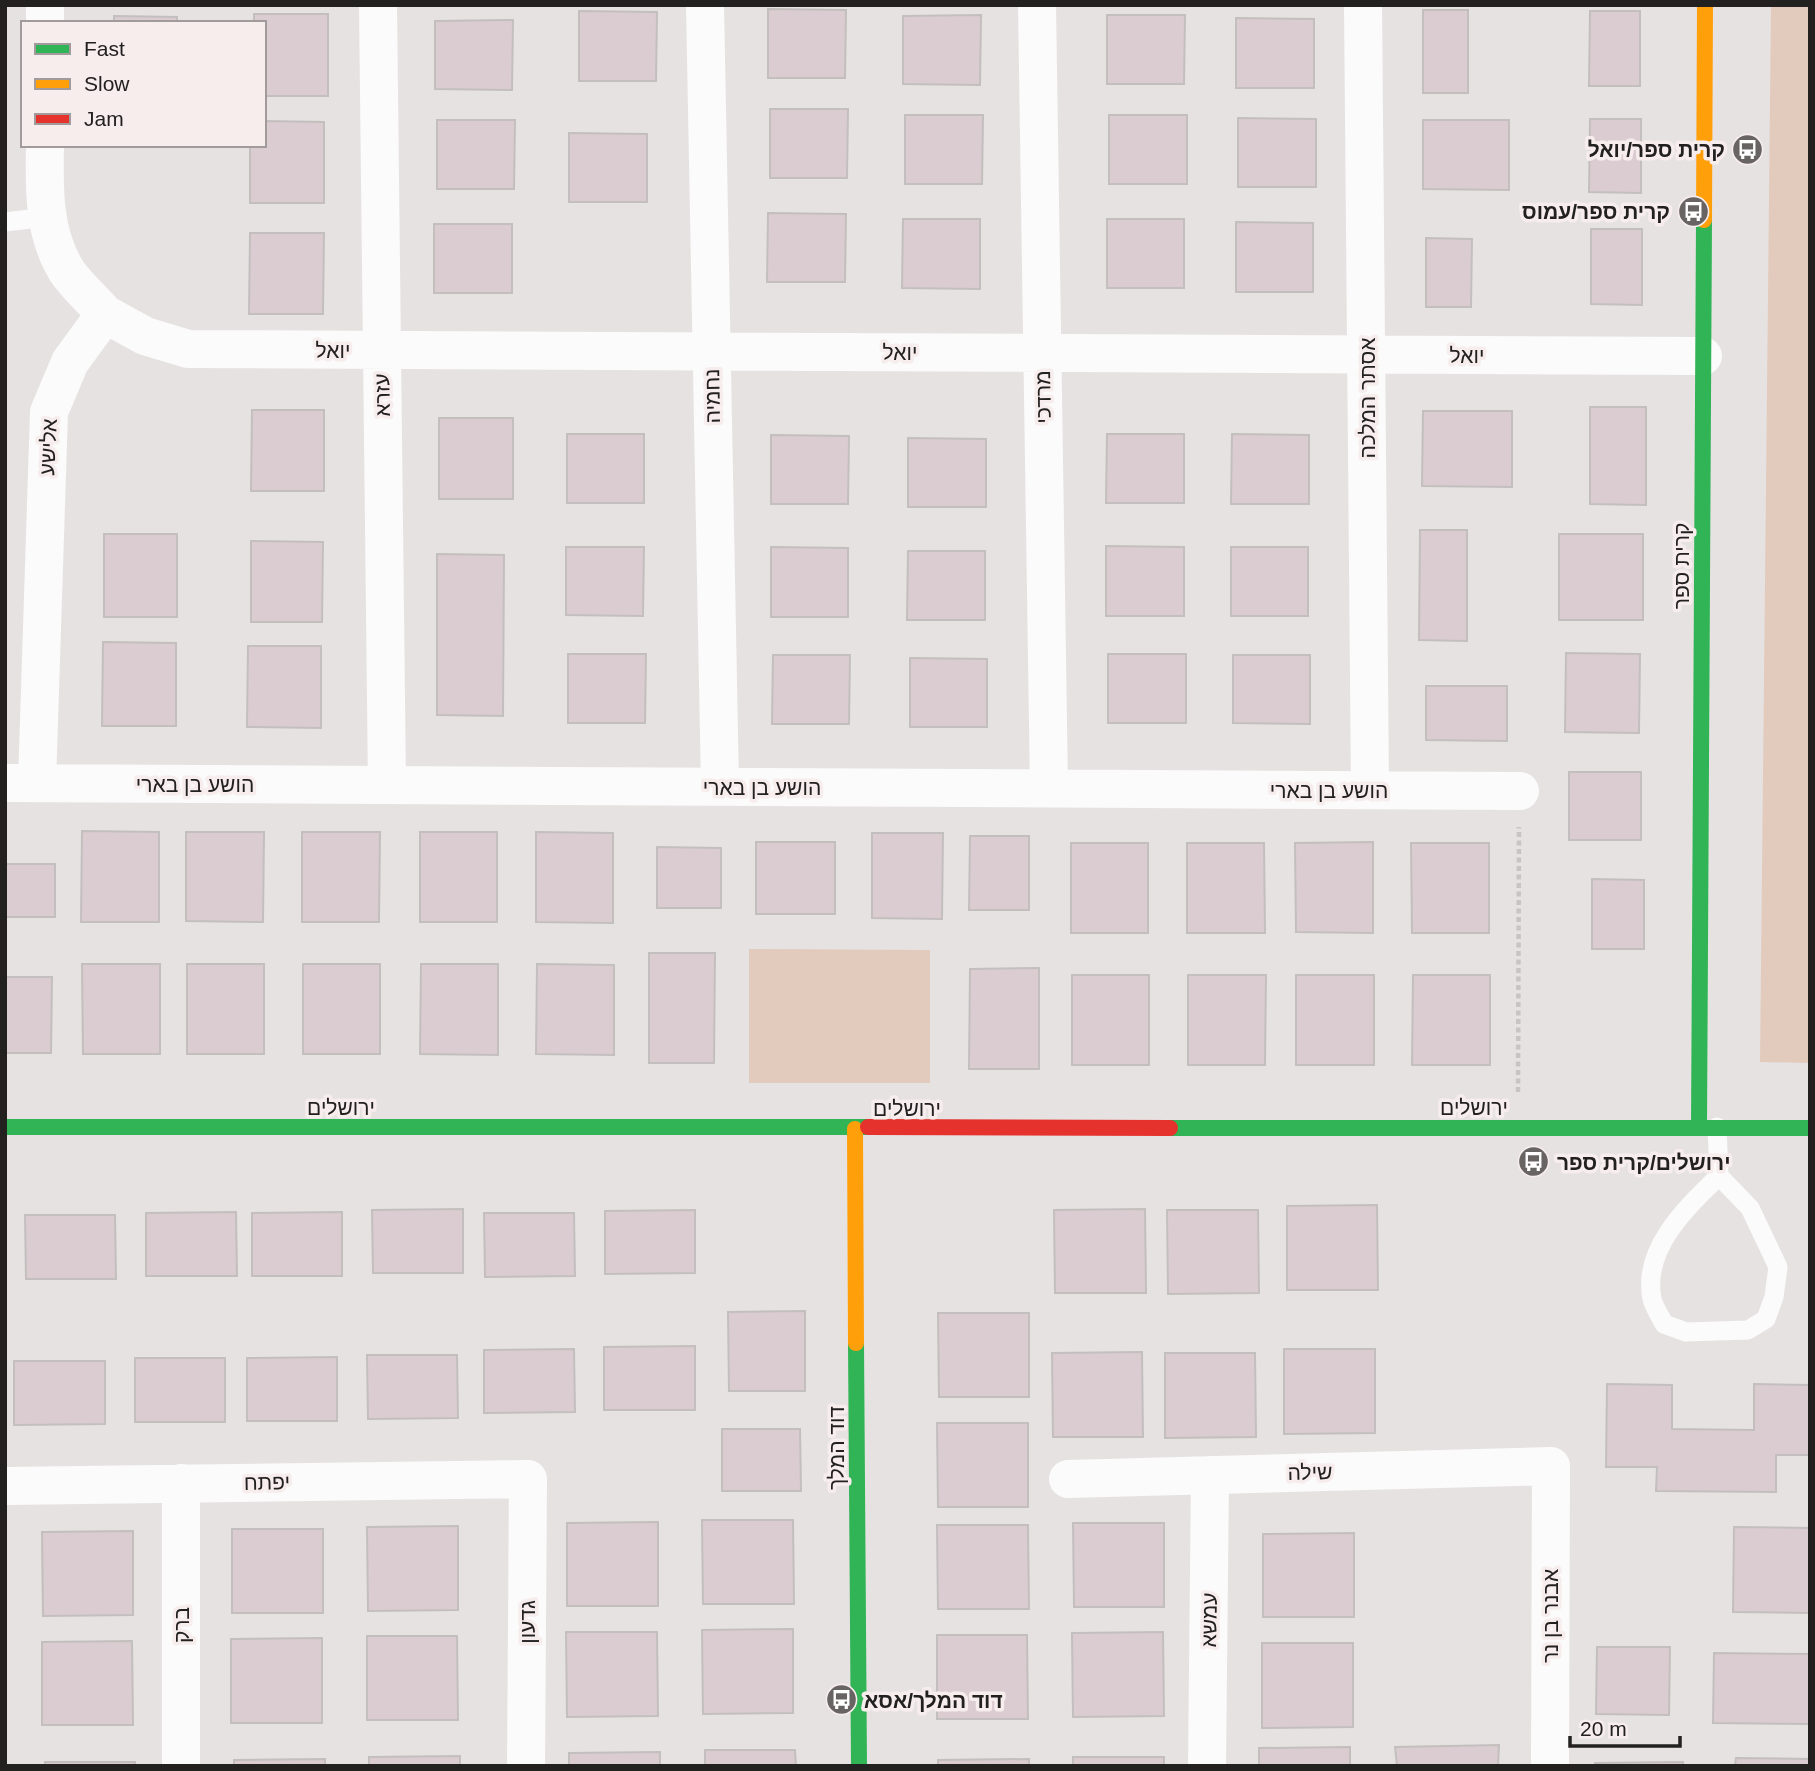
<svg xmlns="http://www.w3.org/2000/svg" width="1815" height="1771" font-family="Helvetica,Heebo,sans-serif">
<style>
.green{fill:#e2cbbc}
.building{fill:#dbccd1;stroke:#c3bfbf;stroke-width:2}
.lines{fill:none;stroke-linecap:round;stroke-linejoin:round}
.path{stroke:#c6c4c4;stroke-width:4.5;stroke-dasharray:5 3.5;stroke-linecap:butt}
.lane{stroke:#fbfbfb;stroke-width:19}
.street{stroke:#fbfbfb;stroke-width:38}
.fast{stroke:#30b455;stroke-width:16}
.slow{stroke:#ff9f0a;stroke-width:16}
.jam{stroke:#e5322d;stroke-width:16}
.labels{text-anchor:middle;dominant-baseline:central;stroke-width:7;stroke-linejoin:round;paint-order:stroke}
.poi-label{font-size:21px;font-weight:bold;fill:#232020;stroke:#f7eded;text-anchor:end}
.street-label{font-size:21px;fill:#232020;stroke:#f7eded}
</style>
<rect width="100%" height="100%" fill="#e7e2e2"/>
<!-- green -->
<path class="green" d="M1771,5h39v1058l-50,-1z
M749,949l181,1v133h-181z"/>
<!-- building -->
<path class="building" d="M768,9l78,1 -1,68h-77z
M1423,10h45v83h-45z
M579,11l78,1 -1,69h-77z
M1590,11h50v75h-51z
M254,14h74v82h-64v-73h-10z
M981,15l-1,70 -77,-1v-68z
M1107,15h78l-1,69h-77z
M114,16l63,1v6h-63z
M1236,18l78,1v69h-78z
M513,20l-1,70 -77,-1v-68z
M770,109h78l-1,69h-77z
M905,115h78l-1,69h-77z
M1109,115h78v69h-78z
M1238,118l78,1v68h-78z
M1590,119h51v74l-52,-1z
M437,120h78l-1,69h-77z
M1423,120h86v70l-86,-1z
M264,121l60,1v81h-74v-58h14z
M569,133l78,1v68h-78z
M768,213l78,1 -1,68h-78z
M903,219h77v70l-78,-1z
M1107,219h77v69h-77z
M1236,222l77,1v69h-77z
M434,224h78v69h-78z
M1591,229h51v76l-51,-1z
M250,233h74l-1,81h-74z
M1426,238l46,1 -1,68h-45z
M1590,407h56v98l-56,-1z
M252,410h72v81h-73z
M1423,411h89v76l-90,-1z
M439,418h74v81h-74z
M567,434h77v69h-77z
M1107,434h77v69h-78z
M1232,434l77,1v69h-78z
M771,435l78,1 -1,68h-77z
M908,438l78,1v68h-78z
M1420,530h47v111l-48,-1z
M104,534h73v83h-73z
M1559,534h84v86h-84z
M251,541l72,1 -1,80h-71z
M1106,546l78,1v69h-78z
M566,547h78l-1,69 -77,-1z
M771,547l77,1v69h-77z
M1231,547h77v69h-77z
M908,551h77v69h-78z
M437,554l67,1 -1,161 -66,-1z
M103,642l73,1v83h-74z
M248,646h73v82l-74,-1z
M1566,653l74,1 -1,79 -74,-1z
M568,654h78l-1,69h-77z
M1108,654h78v69h-78z
M773,655h77l-1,69h-77z
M1233,655h77v69l-77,-1z
M910,658l77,1v68h-77z
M1426,686h81v55l-81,-1z
M1569,772h72v68h-72z
M82,831l77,1v90h-78z
M186,832h78l-1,90 -77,-1z
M302,832h78l-1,90h-77z
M420,832h77v90h-77z
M536,832l77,1v90l-77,-1z
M872,833h71l-1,86 -70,-1z
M970,836h59v74h-60z
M756,842h79v72h-79z
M1373,842v91l-77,-1 -1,-89z
M1071,843h77v90h-77z
M1187,843h77l1,90h-78z
M1411,843h78v90h-77z
M657,847l64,1v60h-64z
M5,864h50v53h-50z
M1592,879l52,1v69h-52z
M649,953h66l-1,110h-65z
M82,964h78v90h-77z
M187,964h77v90h-77z
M303,964h77v90h-77z
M421,964h77v91l-78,-1z
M537,964l77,1v90l-78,-1z
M1039,968v101h-70l1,-100z
M1072,975h77v90h-77z
M1188,975h78l-1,90h-77z
M1296,975h78v90h-78z
M1413,975h77v90h-78z
M5,977h47l-1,76h-46z
M1377,1205l1,85h-91v-84z
M463,1209v64h-90l-1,-63z
M1145,1209l1,84h-91l-1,-83z
M695,1210v63l-90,1v-63z
M1167,1210h91l1,83 -91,1z
M236,1212l1,64h-91v-63z
M342,1212v64h-90v-63z
M484,1213h90l1,63 -90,1z
M25,1215h90l1,64h-90z
M805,1311v80h-76l-1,-79z
M938,1313h91v84h-90z
M695,1346v64h-91v-63z
M574,1349l1,63 -91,1v-63z
M1284,1349h91v84l-91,1z
M1142,1352l1,85h-90l-1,-84z
M1165,1353h90l1,84 -91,1z
M367,1355h90l1,63 -90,1z
M337,1357v64h-90v-63z
M135,1358h90v64h-90z
M14,1361h91v63l-91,1z
M1607,1384l65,1v44l82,1v-46l56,1v70h-34v37l-120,-1 1,-24h-51z
M937,1423h91v84h-90z
M722,1429h78l1,62h-79z
M702,1520h91l1,84h-91z
M658,1522v84h-91v-83z
M1073,1523h91v84h-90z
M937,1525h91l1,84h-91z
M458,1526v84l-90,1 -1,-84z
M1734,1527l76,1v85l-77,-1z
M232,1529h91v84h-91z
M133,1531v84l-90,1 -1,-84z
M1354,1533v84h-91v-83z
M793,1629v84l-90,1 -1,-84z
M566,1632h91l1,84 -91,1z
M1163,1632l1,84 -91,1 -1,-84z
M937,1635h90l1,84h-91z
M367,1636h90l1,84h-91z
M322,1638v85h-91v-84z
M132,1641l1,84h-91v-83z
M1262,1643h91v84l-91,1z
M1597,1647h73l-1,68 -73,-1z
M1714,1653l96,1v70l-97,-1z
M1499,1745l-1,21h-101l-2,-19z
M1350,1747v19h-91v-18z
M705,1750h90l1,16h-91z
M660,1752v14h-91v-13z
M460,1756v10h-91v-9z
M1073,1757h91v9h-91z
M1736,1758l74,1v7h-75z
M325,1759v7h-91v-6z
M1029,1759v7h-91v-6z
M45,1762h90v4h-90z
M1683,1762v4h-88v-3z"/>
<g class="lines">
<!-- path -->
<path class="path" d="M1518,1092l1,-265"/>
<!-- lane -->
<path class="lane" d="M5,222l43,-5
M1717,1127l2,49c-33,32 -77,73 -67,123 2,8 8,17 12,25l22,8 62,-2 18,-11 8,-22 4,-30 -28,-59 -31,-32"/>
<!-- street -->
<path class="street" d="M378,5l9,780
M705,5l15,782
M1037,5l12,783
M1363,5l7,785
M45,23v-18
M105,314l40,22 43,13 1515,7
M5,783l1515,8
M37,783l12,-371 21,-50 35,-48c-12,-14 -27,-27 -37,-41 -25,-38 -24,-85 -23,-128
M1068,1479l483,-13 -1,300
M5,1486l523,-7 -2,287
M181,1766v-283
M1207,1766l3,-291"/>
<!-- fast -->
<path class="fast" d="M5,1127h863
M1699,1127l5,-907
M1170,1128h640
M856,1343l3,423"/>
<!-- slow -->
<path class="slow" d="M1704,220l1,-215
M855,1129l1,214"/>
<!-- jam -->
<path class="jam" d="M868,1127l302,1"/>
</g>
<!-- icons -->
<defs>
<symbol id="bus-disc" viewBox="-11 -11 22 22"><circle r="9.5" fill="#686464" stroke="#f7eded"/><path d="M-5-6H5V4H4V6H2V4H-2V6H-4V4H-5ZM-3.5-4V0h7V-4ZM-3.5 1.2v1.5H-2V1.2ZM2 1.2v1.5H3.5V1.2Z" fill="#fff"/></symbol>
</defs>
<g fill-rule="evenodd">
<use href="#bus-disc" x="1730" y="132" width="35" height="35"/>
<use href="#bus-disc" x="1676" y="194" width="35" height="35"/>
<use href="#bus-disc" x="1516" y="1144" width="35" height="35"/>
<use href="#bus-disc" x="824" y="1682" width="35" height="35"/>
</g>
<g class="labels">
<!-- poi labels -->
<g class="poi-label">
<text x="1725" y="149">קרית ספר/יואל</text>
<text x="1670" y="211">קרית ספר/עמוס</text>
<text x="1557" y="1162" text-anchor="start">ירושלים/קרית ספר</text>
<text x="864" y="1700" text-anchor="start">דוד המלך/אסא</text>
</g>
<!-- street labels -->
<g class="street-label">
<text x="333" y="350">יואל</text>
<text x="900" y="352">יואל</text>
<text x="1467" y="355">יואל</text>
<text transform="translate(382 395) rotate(-91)">עזרא</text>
<text transform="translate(712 396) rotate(-91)">נחמיה</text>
<text transform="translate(1043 397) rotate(-91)">מרדכי</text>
<text transform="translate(1367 398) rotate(-90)">אסתר המלכה</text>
<text transform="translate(48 447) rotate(-87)">אלישע</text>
<text transform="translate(1681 566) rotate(-90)">קרית ספר</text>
<text x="195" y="784">הושע בן בארי</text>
<text x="762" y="787">הושע בן בארי</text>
<text x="1329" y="790">הושע בן בארי</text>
<text x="341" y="1107">ירושלים</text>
<text x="1474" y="1107">ירושלים</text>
<text x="907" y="1108">ירושלים</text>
<text transform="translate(836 1448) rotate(-90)">דוד המלך</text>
<text transform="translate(1310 1472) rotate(-1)">שילה</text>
<text transform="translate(267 1482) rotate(-1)">יפתח</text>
<text transform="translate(1550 1616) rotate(-90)">אבנר בן נר</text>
<text transform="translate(1209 1620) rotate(-89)">עמשא</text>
<text transform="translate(527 1622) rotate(-90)">גדעון</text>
<text transform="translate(181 1625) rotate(-90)">ברק</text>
</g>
</g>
<!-- border -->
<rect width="1815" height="1771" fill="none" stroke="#232020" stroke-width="14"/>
<!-- legend -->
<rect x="21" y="21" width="245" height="126" fill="#f7eded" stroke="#a29b9b" stroke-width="2"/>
<rect x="35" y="44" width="35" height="10" fill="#30b455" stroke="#a29b9b" stroke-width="2"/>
<text x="84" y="56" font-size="21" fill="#232020">Fast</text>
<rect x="35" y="79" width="35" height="10" fill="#ff9f0a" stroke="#a29b9b" stroke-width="2"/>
<text x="84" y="91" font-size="21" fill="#232020">Slow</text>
<rect x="35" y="114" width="35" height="10" fill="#e5322d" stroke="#a29b9b" stroke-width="2"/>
<text x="84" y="126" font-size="21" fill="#232020">Jam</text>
<!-- scale -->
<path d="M1570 1736v10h110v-10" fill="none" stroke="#232020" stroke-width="3.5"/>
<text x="1580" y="1736" font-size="21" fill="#232020" stroke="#f7eded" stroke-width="5" paint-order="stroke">20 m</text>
</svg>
